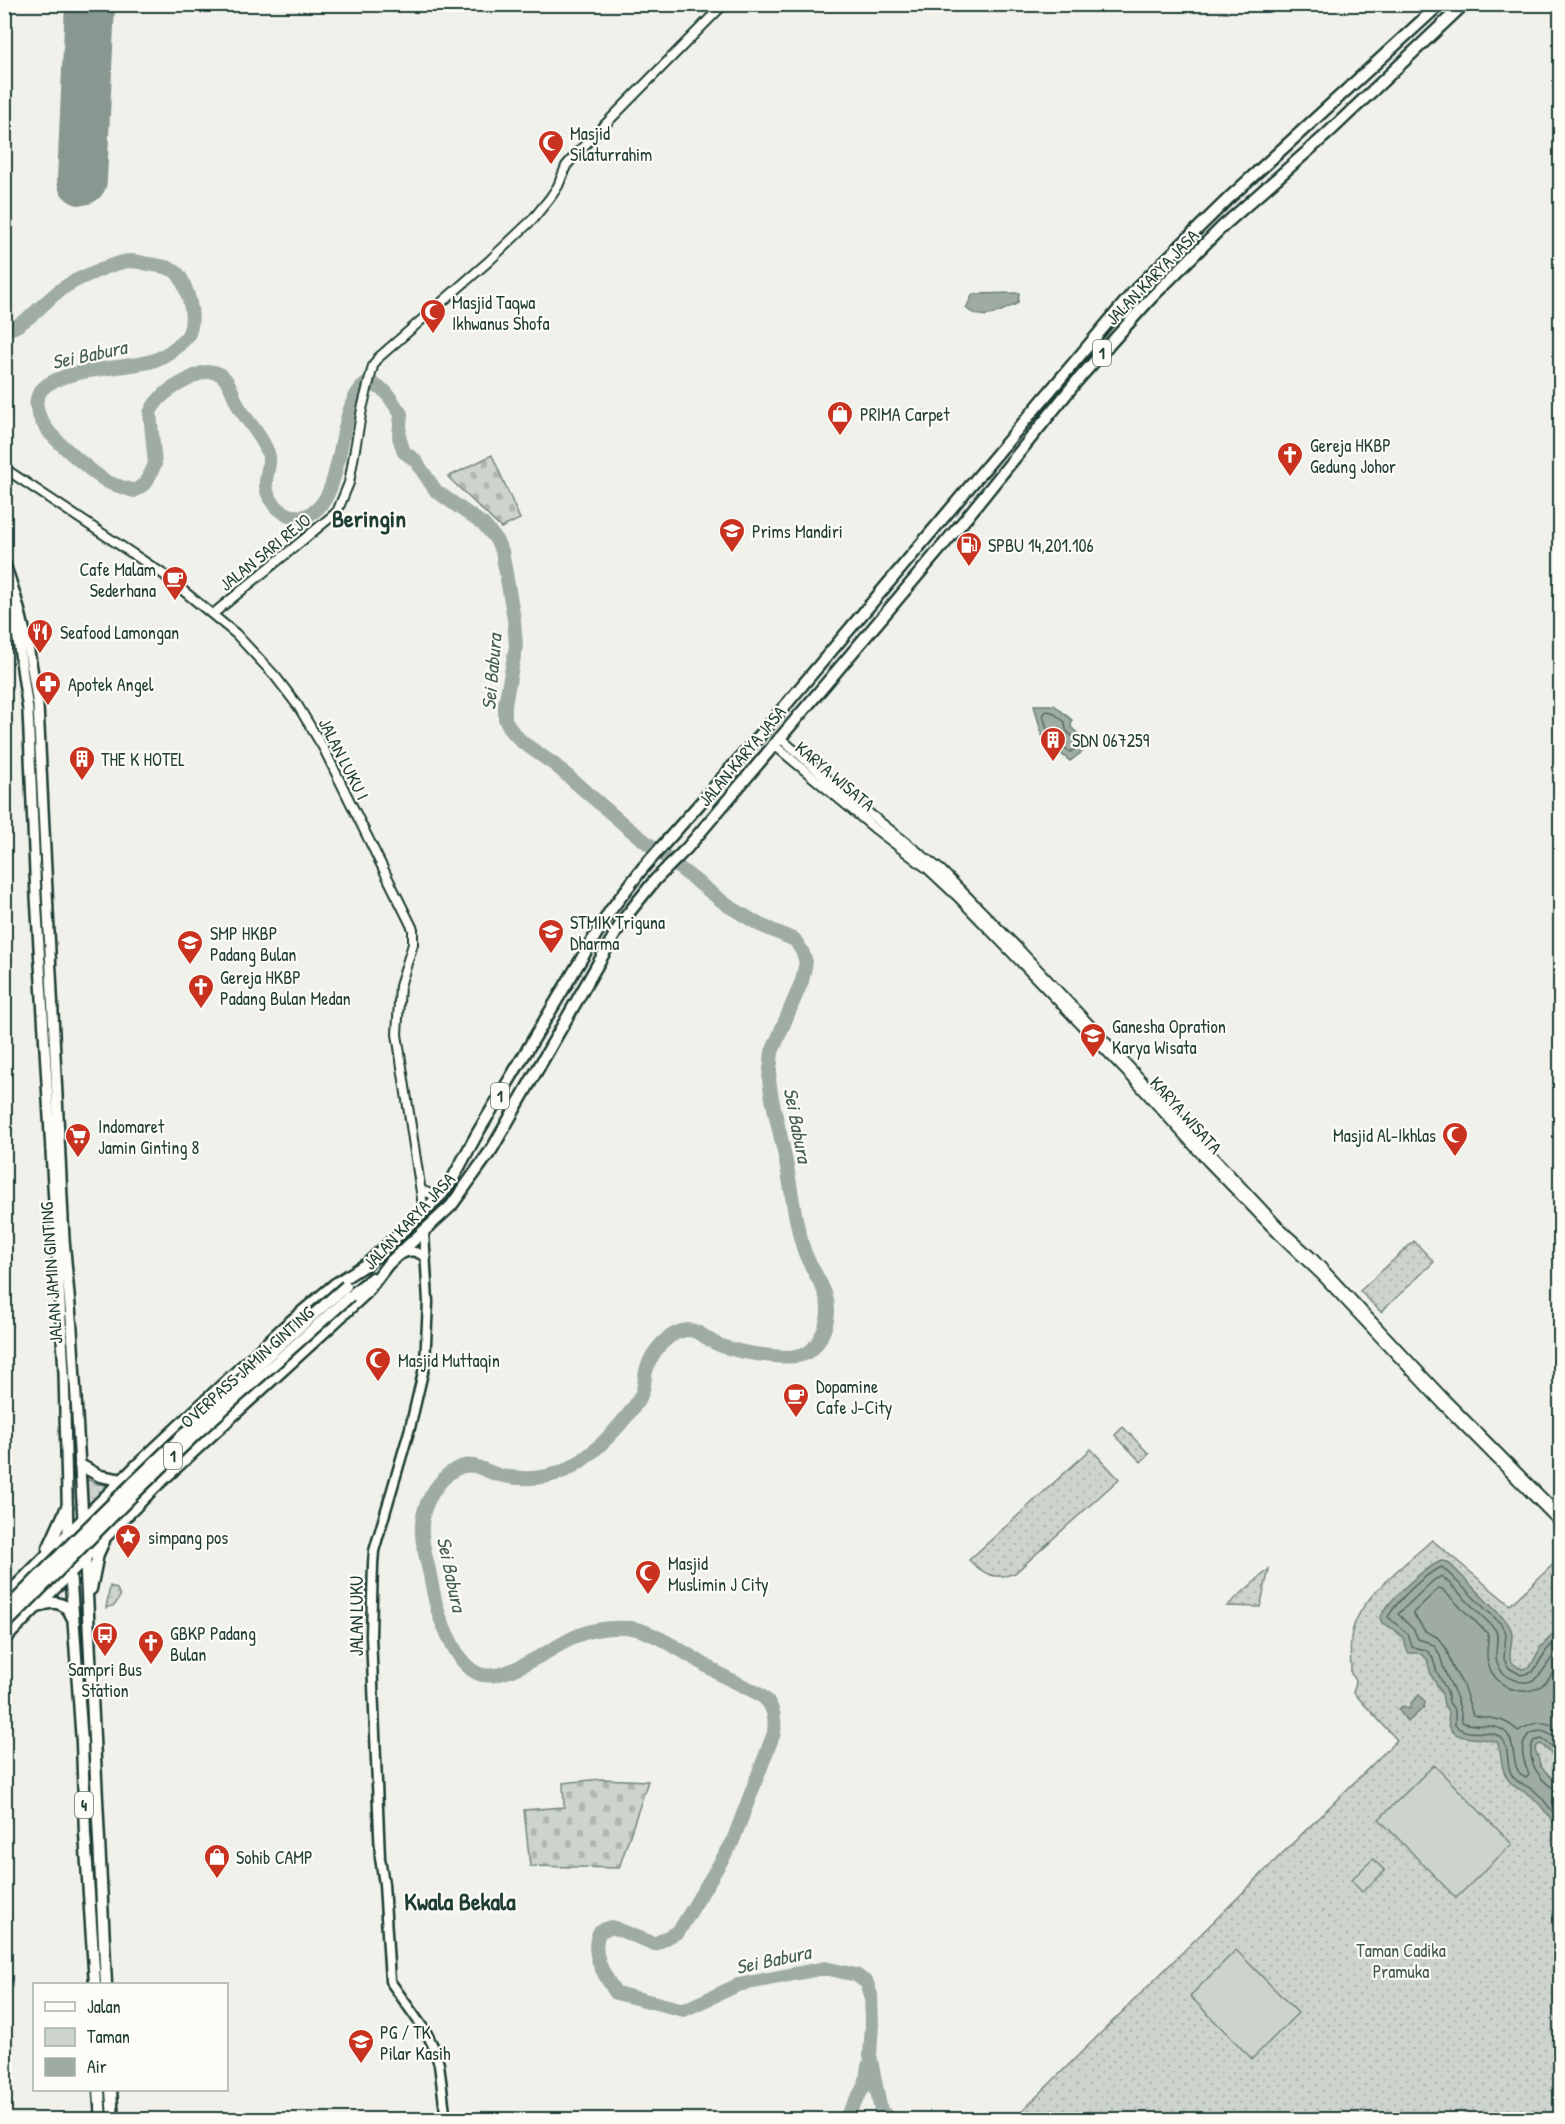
<svg xmlns="http://www.w3.org/2000/svg" width="1565" height="2124" font-family="'Patrick Hand',sans-serif">
<style>
.green{fill:url(#green-dots);stroke:#768880;stroke-width:1.5}
.cemetery{fill:url(#cemetery-stones);stroke:#768880;stroke-width:1.5}
.pitch{fill:#cdd3cd;stroke:#768880;stroke-width:1.5}
.water{fill:#9faca4;stroke:#6c8077;stroke-width:1.5}
.lines{fill:none;stroke-linecap:round;stroke-linejoin:round}
.shore{stroke:#526961;stroke-width:1.5}
.river{stroke:#9faca4;stroke-width:14}
.runway{stroke:#889790;stroke-width:50}
.tertiary-casing{stroke:#1f3d34;stroke-width:12}
.secondary-casing{stroke:#1f3d34;stroke-width:13}
.primary-casing{stroke:#1f3d34;stroke-width:14}
.trunk-casing{stroke:#1f3d34;stroke-width:15}
.tertiary{stroke:#fdfcf7;stroke-width:8}
.secondary{stroke:#fdfcf7;stroke-width:8}
.primary{stroke:#fdfcf7;stroke-width:9}
.trunk{stroke:#fdfcf7;stroke-width:10}
.trunk-bridge-casing{stroke:#1f3d34;stroke-width:15;stroke-linecap:butt}
.trunk-bridge{stroke:#fdfcf7;stroke-width:10}
.labels{text-anchor:middle;dominant-baseline:central;stroke-width:4.5;stroke-linejoin:round;paint-order:stroke}
.shield{fill:#fdfcf7;stroke:#62766e;stroke-width:1.5}
.shield-label{font-size:16px;font-weight:bold;fill:#1f3d34}
.poi-label{font-size:18px;fill:#1f3d34;stroke:#fdfcf7;text-anchor:start}
.street-label{font-size:18px;fill:#1f3d34;stroke:#fdfcf7}
.park-label{font-size:18px;fill:#425b53;stroke:#fdfcf7}
.water-label{font-size:20px;font-style:italic;fill:#455e56;stroke:#fdfcf7}
.district-label{font-size:24px;font-weight:bold;fill:#1f3d34;stroke:#fdfcf7}
</style>
<defs>
<pattern id="green-dots" width="8" height="8" patternUnits="userSpaceOnUse" patternTransform="scale(1.5)"><rect width="8" height="8" fill="#cdd3cd"/><path d="M2 2h.1M6 6h.1" fill="none" stroke="#b0b6b1" stroke-width="1.8" stroke-linecap="round"/></pattern>
<pattern id="cemetery-stones" width="16" height="16" patternUnits="userSpaceOnUse" patternTransform="scale(1.5)"><rect width="16" height="16" fill="#cdd3cd"/><path d="M2 7V4a2 2 0 0 1 4 0v3zM10 15v-3a2 2 0 0 1 4 0v3z" fill="#b0b6b1"/></pattern>
</defs>
<rect width="100%" height="100%" fill="#f0f1eb"/>
<filter id="ink" filterUnits="userSpaceOnUse"><feTurbulence type="fractalNoise" baseFrequency=".0167" numOctaves="2"/><feDisplacementMap in="SourceGraphic" scale="12" xChannelSelector="R" yChannelSelector="G"/><feConvolveMatrix kernelMatrix="1 2 1 2 8 2 1 2 1" color-interpolation-filters="sRGB"/></filter>
<g filter="url(#ink)">
<!-- green -->
<path class="green" d="M1414,1241l20,21 -53,50 -21,-21z
M1123,1427l26,27 -8,8 -26,-27z
M1091,1449l28,30 -104,94c-19,8 -32,1 -46,-13z
M87,1479l10,5 12,1 -22,23z
M1432,1540l78,65 50,-47v561l-547,1 384,-380 -44,-48c3,-7 5,-12 -2,-18 0,-14 -2,-29 1,-42 8,-36 54,-68 80,-92z
M1269,1569l-9,38 -33,-1z
M110,1586l7,3 3,7 -5,9 -9,3z"/>
<!-- cemetery -->
<path class="cemetery" d="M492,455l28,64 -19,9 -53,-51z
M601,1779l47,2 -29,87 -89,-2 -6,-56 40,-3 -1,-24z"/>
<!-- pitch -->
<path class="pitch" d="M1434,1765l78,79 -56,54 -77,-79z
M1373,1859l12,12 -23,21 -11,-12z
M1236,1950l62,63 -46,46 -62,-63z"/>
<!-- water -->
<path class="water" d="M1019,293l-1,10c-18,8 -35,21 -52,5l7,-14z
M1034,705h20l18,15 -1,7 19,19 -20,15 -27,-22z
M1441,1561l7,1 58,59c3,4 6,8 6,13 0,17 -9,27 10,35l8,-2 11,-20 19,-20v131l-5,-1 -14,-13 -3,1 -3,4 6,18 19,19v44c-10,-10 -16,-23 -27,-32 -11,-10 -21,-8 -28,-24 -5,-10 -3,-22 -8,-32 -18,-8 -54,4 -48,-29l-5,-8 -2,-11 -11,-19 -4,-16 -8,-6h-11l-5,-15 -9,-9 -12,-6 -2,-5c10,-20 40,-47 61,-57z
M1419,1695l6,7 -1,5 -14,13 -3,1 -9,-12 5,-3 7,3 1,-6z"/>
<g class="lines">
<!-- shore -->
<path class="shore" d="M1046,711l6,1 13,10 1,8 13,13 -1,4 -8,5 -21,-16 -6,-21z
M1560,1635l-14,16 -13,21 -12,3 -12,-7 -5,-9 2,-26 -5,-9 -59,-57c-18,7 -45,34 -54,50l20,17 4,13 14,3 6,6 5,16 10,19 2,11 6,9v14c12,13 31,3 44,11 11,7 7,25 11,35 5,14 18,13 27,22 10,9 15,20 23,29
M1560,1646c-14,16 -21,46 -48,33 -8,-3 -13,-10 -15,-17 -4,-12 4,-23 -2,-33l-53,-53 -8,4 -36,34 16,16 4,9c6,2 12,3 17,8 6,7 6,14 9,22 8,21 16,29 18,53 14,7 36,-1 46,13 9,12 2,36 18,43l3,-3c-5,-14 -11,-26 -1,-40 14,-8 22,-2 32,8
M1560,1659c-5,8 -8,18 -15,24 -20,18 -51,4 -57,-20 -3,-9 1,-19 0,-29l-46,-45 -3,-1 -26,25 12,18 12,6 9,11 6,18 11,19 10,30c20,5 29,1 45,16 16,-9 26,-13 42,0
M1560,1752l-18,-13 -8,2c-11,17 9,47 26,49"/>
<!-- river -->
<path class="river" d="M4,331c6,-2 12,-4 17,-8 15,-9 27,-25 42,-35 13,-9 52,-26 67,-27 6,0 13,2 18,3 29,4 32,6 41,35 3,12 5,29 -3,39 -8,9 -22,19 -34,23 -34,11 -149,4 -106,67 9,13 49,47 62,54 8,4 18,6 26,9l12,-8 9,-19 -5,-51c6,-16 23,-26 37,-33 10,-6 24,-12 34,-5 10,7 12,22 18,32 9,16 23,28 29,46 4,11 -3,20 -2,32 1,17 19,35 38,31 44,-10 30,-111 62,-132h7l13,8 15,22 -2,23 5,15 11,8 21,31 48,34 11,13 7,13 12,68 2,27 -11,58v15l6,11 11,12 33,23 73,63 99,77 33,20 35,15 7,11 4,11 -4,19 -30,71 -3,27c3,28 12,55 17,83 6,28 9,65 19,91 8,22 28,40 22,67 -2,10 -10,28 -20,33 -16,9 -73,-1 -90,-9 -10,-4 -17,-14 -29,-14 -19,1 -36,21 -41,38 -4,11 -1,21 -8,31 -14,23 -42,52 -64,66 -21,14 -52,16 -76,10 -8,-2 -17,-7 -25,-9 -24,-5 -48,30 -51,51 -4,19 3,39 7,58 3,15 5,30 11,45 8,17 18,45 36,53 25,13 77,-28 102,-38 16,-7 34,-8 51,-7 24,1 75,39 99,51 29,15 49,17 45,54l-42,110 -53,88 -24,13 -43,-17 -12,4c-11,21 4,44 16,62l68,17 54,-25 87,-17 31,7 11,8 4,12 1,30 -2,30 11,56 12,9
M844,2120l21,-35 3,-19"/>
<!-- runway -->
<path class="runway" d="M82,180l8,-176"/>
<defs>
<path id="tertiary" d="M4,468l159,106 73,60 39,42 23,30 26,43 89,180v15l-13,42 -3,48 27,178
M213,614l124,-102 12,-29 13,-74 11,-43 5,-8 111,-97 43,-41 18,-22 8,-12 8,-20 12,-14 146,-148
M779,737l68,59 95,75 75,76 265,283 31,28 133,142 107,108
M773,744l101,84 54,41 30,28 179,186 71,79 69,71 46,44 121,129 116,117
M421,1190l10,4h11"/>
<path id="secondary" d="M424,1232l4,70 -3,62 -15,64 -36,123 -1,13 -2,71 9,223 4,26 6,97 36,51 7,14 6,18 7,56
M400,1255c10,-6 17,-4 26,3"/>
<path id="primary" d="M4,562c18,47 27,95 34,144l26,533 8,90 11,190
M4,586l12,40 12,84 8,186 28,476 4,162"/>
<path id="trunk" d="M350,1296l22,-18
M80,1465l20,11 22,4
M48,1549l19,-42
M85,1553l21,431
M70,1570l12,173 3,91 10,150
M91,1589l7,-35 6,-13
M4,1598l131,-131 149,-140 51,-43 33,-21 74,-69 10,-14 25,-46 133,-223 32,-42 121,-137 373,-443 93,-91 211,-194
M38,1607c14,-7 28,-6 34,10
M4,1640l151,-153 179,-164 32,-30 22,-29 63,-58 41,-57 131,-229 32,-40 32,-32 280,-331 109,-135 75,-84 71,-71 105,-93 137,-130
M99,2090l2,30
M111,2090l2,30"/>
</defs>
<!-- tertiary casing -->
<use href="#tertiary" class="tertiary-casing"/>
<!-- secondary casing -->
<use href="#secondary" class="secondary-casing"/>
<!-- primary casing -->
<use href="#primary" class="primary-casing"/>
<!-- trunk casing -->
<use href="#trunk" class="trunk-casing"/>
<!-- tertiary -->
<use href="#tertiary" class="tertiary"/>
<!-- secondary -->
<use href="#secondary" class="secondary"/>
<!-- primary -->
<use href="#primary" class="primary"/>
<!-- trunk -->
<use href="#trunk" class="trunk"/>
<defs>
<path id="trunk-bridge" d="M4,1612c110,-113 223,-222 342,-326
M4,1626l131,-133 63,-61 152,-136"/>
</defs>
<!-- trunk-bridge casing -->
<use href="#trunk-bridge" class="trunk-bridge-casing"/>
<!-- trunk-bridge -->
<use href="#trunk-bridge" class="trunk-bridge"/>
</g>
</g>
<!-- icons -->
<defs>
<symbol id="mosque-pin" viewBox="-11 -11 22 30"><path d="M0 17L-7.5 6A9.5 9.5 0 1 1 7.5 6Z" fill="#c8321e" stroke="#fdfcf7"/><path d="M3.5-4.9A6 6 0 1 0 3.5 4.9A5 5 0 1 1 3.5-4.9Z" fill="#fff"/></symbol>
<symbol id="shop-pin" viewBox="-11 -11 22 30"><path d="M0 17L-7.5 6A9.5 9.5 0 1 1 7.5 6Z" fill="#c8321e" stroke="#fdfcf7"/><path d="M-5-2.5h2.3a2.7 3.5 0 0 1 5.4 0H5L5.5 6h-11ZM-1.5-2.5h3a1.5 2.3 0 0 0-3 0Z" fill="#fff"/></symbol>
<symbol id="church-pin" viewBox="-11 -11 22 30"><path d="M0 17L-7.5 6A9.5 9.5 0 1 1 7.5 6Z" fill="#c8321e" stroke="#fdfcf7"/><path d="M-1.2-6h2.4v3.5h3.3v2.4h-3.3V6h-2.4V-.1h-3.3v-2.4h3.3Z" fill="#fff"/></symbol>
<symbol id="school-pin" viewBox="-11 -11 22 30"><path d="M0 17L-7.5 6A9.5 9.5 0 1 1 7.5 6Z" fill="#c8321e" stroke="#fdfcf7"/><path d="M0-5L7-2L0 1L-7-2ZM-4 1L0 2.5L4 1V4Q0 6-4 4Z" fill="#fff"/></symbol>
<symbol id="fuel-pin" viewBox="-11 -11 22 30"><path d="M0 17L-7.5 6A9.5 9.5 0 1 1 7.5 6Z" fill="#c8321e" stroke="#fdfcf7"/><path d="M-5.5-6h7V0h2V4h1.3V-2.5L3-4.5l.8-.8L6-3V5H2.5V1h-1V6h-7ZM-4.2-4.7v3.2H.2V-4.7Z" fill="#fff"/></symbol>
<symbol id="cafe-pin" viewBox="-11 -11 22 30"><path d="M0 17L-7.5 6A9.5 9.5 0 1 1 7.5 6Z" fill="#c8321e" stroke="#fdfcf7"/><path d="M-5.5-4.5H6V0H3Q3 3.5 0 3.5H-2.5Q-5.5 3.5-5.5 0ZM3-3.2v2h1.7v-2ZM-6 4.5H4V6H-6Z" fill="#fff"/></symbol>
<symbol id="restaurant-pin" viewBox="-11 -11 22 30"><path d="M0 17L-7.5 6A9.5 9.5 0 1 1 7.5 6Z" fill="#c8321e" stroke="#fdfcf7"/><path d="M-5-6h1v4h1v-4h1v4h1v-4h1v5L-1.5 .5V6h-2V.5L-5-1ZM5-6V6H3V1.5H1.5Q1.5-4 5-6Z" fill="#fff"/></symbol>
<symbol id="pharmacy-pin" viewBox="-11 -11 22 30"><path d="M0 17L-7.5 6A9.5 9.5 0 1 1 7.5 6Z" fill="#c8321e" stroke="#fdfcf7"/><path d="M-2-6h4v4h4v4h-4v4h-4v-4h-4v-4h4Z" fill="#fff"/></symbol>
<symbol id="building-pin" viewBox="-11 -11 22 30"><path d="M0 17L-7.5 6A9.5 9.5 0 1 1 7.5 6Z" fill="#c8321e" stroke="#fdfcf7"/><path d="M-4-6H4V6H1V3H-1V6H-4ZM-2.5-4.3h1.7v1.8h-1.7ZM.8-4.3h1.7v1.8H.8ZM-2.5-1h1.7V.8h-1.7ZM.8-1h1.7V.8H.8Z" fill="#fff"/></symbol>
<symbol id="supermarket-pin" viewBox="-11 -11 22 30"><path d="M0 17L-7.5 6A9.5 9.5 0 1 1 7.5 6Z" fill="#c8321e" stroke="#fdfcf7"/><path d="M-6-5.5h2.5l.6 2H6L4.5 2H-2.5L-4.4-4H-6ZM-1.5 3.2a1.3 1.3 0 1 0 .1 0ZM3 3.2a1.3 1.3 0 1 0 .1 0Z" fill="#fff"/></symbol>
<symbol id="sight-pin" viewBox="-11 -11 22 30"><path d="M0 17L-7.5 6A9.5 9.5 0 1 1 7.5 6Z" fill="#c8321e" stroke="#fdfcf7"/><path d="M0-6L1.8-2.2L6-1.7L2.9 1.2L3.7 5.4L0 3.3L-3.7 5.4L-2.9 1.2L-6-1.7L-1.8-2.2Z" fill="#fff"/></symbol>
<symbol id="bus-pin" viewBox="-11 -11 22 30"><path d="M0 17L-7.5 6A9.5 9.5 0 1 1 7.5 6Z" fill="#c8321e" stroke="#fdfcf7"/><path d="M-5-6H5V4H4V6H2V4H-2V6H-4V4H-5ZM-3.5-4V0h7V-4ZM-3.5 1.2v1.5H-2V1.2ZM2 1.2v1.5H3.5V1.2Z" fill="#fff"/></symbol>
</defs>
<g fill-rule="evenodd">
<use href="#mosque-pin" x="536" y="128" width="30" height="40"/>
<use href="#mosque-pin" x="418" y="297" width="30" height="40"/>
<use href="#shop-pin" x="825" y="399" width="30" height="40"/>
<use href="#church-pin" x="1275" y="440" width="30" height="40"/>
<use href="#school-pin" x="717" y="516" width="30" height="40"/>
<use href="#fuel-pin" x="954" y="530" width="30" height="40"/>
<use href="#cafe-pin" x="160" y="564" width="30" height="40"/>
<use href="#restaurant-pin" x="25" y="617" width="30" height="40"/>
<use href="#pharmacy-pin" x="33" y="669" width="30" height="40"/>
<use href="#building-pin" x="1038" y="725" width="30" height="40"/>
<use href="#building-pin" x="67" y="744" width="30" height="40"/>
<use href="#school-pin" x="536" y="917" width="30" height="40"/>
<use href="#school-pin" x="175" y="928" width="30" height="40"/>
<use href="#church-pin" x="186" y="972" width="30" height="40"/>
<use href="#school-pin" x="1078" y="1021" width="30" height="40"/>
<use href="#mosque-pin" x="1440" y="1120" width="30" height="40"/>
<use href="#supermarket-pin" x="63" y="1121" width="30" height="40"/>
<use href="#mosque-pin" x="363" y="1345" width="30" height="40"/>
<use href="#cafe-pin" x="781" y="1381" width="30" height="40"/>
<use href="#sight-pin" x="113" y="1522" width="30" height="40"/>
<use href="#mosque-pin" x="633" y="1558" width="30" height="40"/>
<use href="#bus-pin" x="90" y="1620" width="30" height="40"/>
<use href="#church-pin" x="136" y="1628" width="30" height="40"/>
<use href="#shop-pin" x="202" y="1842" width="30" height="40"/>
<use href="#school-pin" x="346" y="2027" width="30" height="40"/>
</g>
<g class="labels">
<!-- shield labels -->
<g class="shield">
<rect x="1093" y="340" width="18" height="26" rx="4.5"/>
<rect x="491" y="1083" width="18" height="26" rx="4.5"/>
<rect x="164" y="1443" width="18" height="26" rx="4.5"/>
<rect x="75" y="1792" width="18" height="26" rx="4.5"/>
</g>
<g class="shield-label">
<text x="1102" y="353">1</text>
<text x="500" y="1096">1</text>
<text x="173" y="1456">1</text>
<text x="84" y="1805">4</text>
</g>
<!-- poi labels -->
<g class="poi-label">
<text x="570" y="133">Masjid<tspan x="570" dy="21">Silaturrahim</tspan></text>
<text x="452" y="302">Masjid Taqwa<tspan x="452" dy="21">Ikhwanus Shofa</tspan></text>
<text x="860" y="414">PRIMA Carpet</text>
<text x="1310" y="445">Gereja HKBP<tspan x="1310" dy="21">Gedung Johor</tspan></text>
<text x="752" y="531">Prims Mandiri</text>
<text x="988" y="545">SPBU 14,201.106</text>
<text x="156" y="569" text-anchor="end">Cafe Malam<tspan x="156" dy="21">Sederhana</tspan></text>
<text x="60" y="632">Seafood Lamongan</text>
<text x="68" y="684">Apotek Angel</text>
<text x="1072" y="740">SDN 067259</text>
<text x="101" y="759">THE K HOTEL</text>
<text x="570" y="922">STMIK Triguna<tspan x="570" dy="21">Dharma</tspan></text>
<text x="210" y="933">SMP HKBP<tspan x="210" dy="21">Padang Bulan</tspan></text>
<text x="220" y="977">Gereja HKBP<tspan x="220" dy="21">Padang Bulan Medan</tspan></text>
<text x="1112" y="1026">Ganesha Opration<tspan x="1112" dy="21">Karya Wisata</tspan></text>
<text x="98" y="1126">Indomaret<tspan x="98" dy="21">Jamin Ginting 8</tspan></text>
<text x="1436" y="1135" text-anchor="end">Masjid Al-Ikhlas</text>
<text x="398" y="1360">Masjid Muttaqin</text>
<text x="816" y="1386">Dopamine<tspan x="816" dy="21">Cafe J-City</tspan></text>
<text x="148" y="1537">simpang pos</text>
<text x="668" y="1563">Masjid<tspan x="668" dy="21">Muslimin J City</tspan></text>
<text x="170" y="1633">GBKP Padang<tspan x="170" dy="21">Bulan</tspan></text>
<text x="105" y="1669" text-anchor="middle">Sampri Bus<tspan x="105" dy="21">Station</tspan></text>
<text x="236" y="1857">Sohib CAMP</text>
<text x="380" y="2032">PG / TK<tspan x="380" dy="21">Pilar Kasih</tspan></text>
</g>
<!-- street labels -->
<g class="street-label">
<text transform="translate(1152 277) rotate(-46)">JALAN KARYA JASA</text>
<text transform="translate(265 552) rotate(-39)">JALAN SARI REJO</text>
<text transform="translate(742 756) rotate(-50)">JALAN KARYA JASA</text>
<text transform="translate(344 759) rotate(63)">JALAN LUKU I</text>
<text transform="translate(835 776) rotate(40)">KARYA WISATA</text>
<text transform="translate(1186 1115) rotate(48)">KARYA WISATA</text>
<text transform="translate(409 1221) rotate(-47)">JALAN KARYA JASA</text>
<text transform="translate(51 1273) rotate(-94)">JALAN JAMIN GINTING</text>
<text transform="translate(247 1367) rotate(-42)">OVERPASS JAMIN GINTING</text>
<text transform="translate(356 1616) rotate(-90)">JALAN LUKU</text>
</g>
<!-- park labels -->
<g class="park-label">
<text x="1401" y="1950">Taman Cadika<tspan x="1401" dy="21">Pramuka</tspan></text>
</g>
<!-- water labels -->
<g class="water-label">
<text transform="translate(89 354) rotate(-12)">Sei Babura</text>
<text transform="translate(491 672) rotate(-85)">Sei Babura</text>
<text transform="translate(798 1125) rotate(79)">Sei Babura</text>
<text transform="translate(452 1574) rotate(78)">Sei Babura</text>
<text transform="translate(773 1959) rotate(-12)">Sei Babura</text>
</g>
<!-- district labels -->
<g class="district-label">
<text x="369" y="518">Beringin</text>
<text x="460" y="1901">Kwala Bekala</text>
</g>
</g>
<!-- margin -->
<rect width="1565" height="2124" fill="none" stroke="#fdfcf7" stroke-width="24"/>
<rect x="12" y="12" width="1541" height="2100" fill="none" stroke="#1f3d34" stroke-width="2" filter="url(#ink)"/>
<!-- legend -->
<rect x="33" y="1983" width="195" height="108" fill="#fdfcf7" stroke="#a4b0a9" stroke-width="1.5"/>
<rect x="45" y="2002" width="30" height="9" fill="#fdfcf7" stroke="#a4b0a9" stroke-width="1.5"/>
<text x="87" y="2013" font-size="18" fill="#1f3d34">Jalan</text>
<rect x="45" y="2028" width="30" height="18" fill="#cdd3cd" stroke="#a4b0a9" stroke-width="1.5"/>
<text x="87" y="2043" font-size="18" fill="#1f3d34">Taman</text>
<rect x="45" y="2058" width="30" height="18" fill="#9faca4" stroke="#a4b0a9" stroke-width="1.5"/>
<text x="87" y="2073" font-size="18" fill="#1f3d34">Air</text>
</svg>
